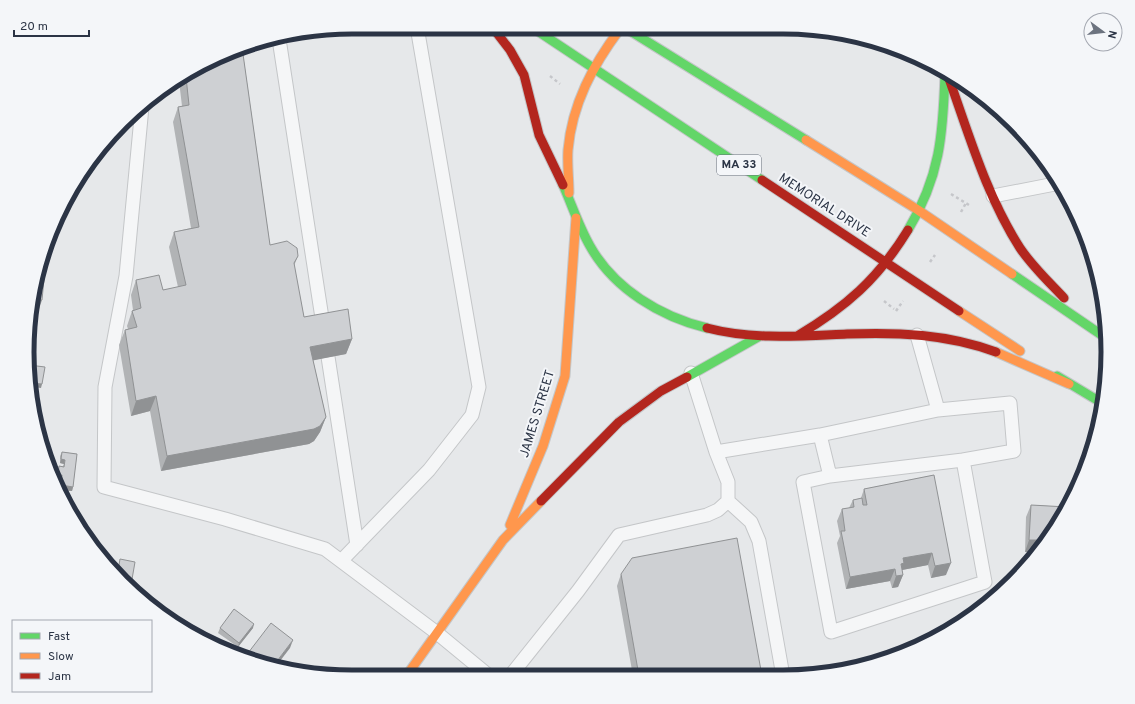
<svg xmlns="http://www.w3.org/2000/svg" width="1135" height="704" font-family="Overpass,sans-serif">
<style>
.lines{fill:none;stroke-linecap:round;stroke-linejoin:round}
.lane-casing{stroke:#c4c6c8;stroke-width:15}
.fast-casing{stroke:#c4c6c8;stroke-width:11}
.slow-casing{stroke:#c4c6c8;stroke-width:11}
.jam-casing{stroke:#c4c6c8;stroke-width:11}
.path{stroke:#c5c6ca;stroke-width:2.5;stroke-dasharray:3 3;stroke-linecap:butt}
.lane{stroke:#f5f6f7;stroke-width:13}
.fast{stroke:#63d668;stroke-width:9}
.slow{stroke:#ff974d;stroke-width:9}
.jam{stroke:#b3261e;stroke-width:9}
.wall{fill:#b1b3b5}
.shaded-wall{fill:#909294}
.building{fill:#ced0d3;stroke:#909294}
.labels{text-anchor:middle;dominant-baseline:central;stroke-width:4;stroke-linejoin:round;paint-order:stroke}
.shield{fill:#f4f6f9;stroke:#676e7b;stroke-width:1}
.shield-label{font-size:12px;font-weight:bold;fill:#2b3445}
.street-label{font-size:13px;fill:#2b3445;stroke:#f4f6f9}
.rim{fill:none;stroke:#2b3445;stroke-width:5}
</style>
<rect width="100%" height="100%" fill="#e6e8ea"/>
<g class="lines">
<defs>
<path id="lane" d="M279,39l78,506
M142,107l-16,169 -21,111 -1,100 121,32 100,30 112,84 51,42
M993,196l67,-13
M938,410l72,-7 4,48 -51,9
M820,435l10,41 -27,6 28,150 154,-50 -22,-122 -133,16
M716,452l104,-17 118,-25 -21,-75
M728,501l23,21 8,19 24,135
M341,561l88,-91 43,-55 7,-28 -62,-360
M511,675l67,-84 41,-56 88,-20 11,-5 10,-9v-19l-12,-30 -25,-79"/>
<path id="fast" d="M533,28l229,152
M627,29l179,111
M563,185c9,20 16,42 27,61 24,43 71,71 117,82
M908,230c32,-53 35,-95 37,-156
M1012,274l94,64
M1057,376l45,27
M687,377l71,-40"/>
<path id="slow" d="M806,140l112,70 94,64
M569,193c0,-14 -2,-29 -1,-43 4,-46 25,-85 52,-121
M959,311l61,40
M996,352l73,32
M510,525l33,-79 22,-70 11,-158
M407,675l96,-135 38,-39"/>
<path id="jam" d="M493,28l17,22 14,25 15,60 24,50
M948,76c21,58 38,119 72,172 12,18 29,34 44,50
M762,180l197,131
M707,328c46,12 93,8 140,6 51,-2 100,0 149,18
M797,336c49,-29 81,-57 111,-106
M541,501l78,-79 42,-31 26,-14"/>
</defs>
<!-- lane casing -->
<use href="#lane" class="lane-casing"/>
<!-- fast casing -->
<use href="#fast" class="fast-casing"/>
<!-- slow casing -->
<use href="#slow" class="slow-casing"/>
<!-- jam casing -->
<use href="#jam" class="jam-casing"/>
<!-- path -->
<path class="path" d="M550,76l10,8
M951,194l18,11
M961,212l5,-9
M930,262l5,-7
M884,301l10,8
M896,311l7,-10"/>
<!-- lane -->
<use href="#lane" class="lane"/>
<!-- fast -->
<use href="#fast" class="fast"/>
<!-- slow -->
<use href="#slow" class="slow"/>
<!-- jam -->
<use href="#jam" class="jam"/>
</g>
<!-- wall -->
<path class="wall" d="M242,47l28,198 28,11 -4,10 10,51 48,22 -6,15 -33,6 13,57 -6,15 -6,9 -5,3 -148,27 -11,-60 -19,5 -12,-71 6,-15 3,-1 -1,-3 5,-15 1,-1 -2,-15 5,-15 27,10 15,-3 -9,-40 5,-15 17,-4 -18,-106 5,-15 4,-1 -3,-25z
M62,452l15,2 -4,33 -1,4 -11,-1 -2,-3 1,-7 -3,-1 1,-9 1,-4h4l1,-2 -4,-1v-7z
M934,475l12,100 -15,3 -3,-13 -26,5 1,5 -5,12 -6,1 -2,-7 -44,8 -9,-46 3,-7 -3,-15 5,-12 7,-1 4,-8 8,-2 3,-9z
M1031,505l36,2 -42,45 1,-35z
M621,574l141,102h-129l-16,-90z
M220,628h33l-15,19 -20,-14z"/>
<!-- shaded-wall -->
<path class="shaded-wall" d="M36,300h6l-3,9 -5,-1z
M352,339l-6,15 -41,8 5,-15z
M32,383l10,1 -1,4 -8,-1z
M156,396l-6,15 -19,5 5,-15z
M326,417l-6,15 -6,9 -5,3 -148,27 6,-15z
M61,459l4,1 -1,4 -4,-1z
M58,475h4l-2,5 -3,-1z
M61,485l12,2 -1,4 -11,-1 -1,-2z
M1029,540h18l-6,10 -2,2h-14z
M932,553l-4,12 -26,5 -1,-6 2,-6z
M951,563l-5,12 -15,3 4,-12z
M895,569l-5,12 -44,8 4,-12z
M903,575l-5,12 -6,1 4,-12z
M254,624l-1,4 -15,19 1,-4z
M293,640l-3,8 -13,17h-3z"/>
<!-- building -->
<path class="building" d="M242,47l28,198 17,-4 10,7 1,8 -4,7 10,54 44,-8 4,30 -42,8 16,70 -6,9 -6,3 -147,27 -11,-60 -20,5 -11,-71 12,-3 -5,-16 9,-3 -5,-28 23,-5 4,15 23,-5 -12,-53 25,-5 -21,-120 11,-2 -3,-28z
M39,278l5,1 -2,21h-6z
M29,365l16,2 -3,17 -10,-1z
M62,452l15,2 -4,33 -12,-2 1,-10h-4l1,-9 5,1 1,-7 -4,-1z
M934,475l17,88 -16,3 -3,-13 -29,5 1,5 -3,1 2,11 -7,1 -1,-7 -45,8 -9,-46h4l-3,-22 12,-2 -1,-7 9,-2 1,7h4l-3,-16z
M1031,505l36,2 -20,33h-18z
M737,538l25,138h-123l-18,-102 11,-16z
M120,559l15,3 -4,23 -13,-14z
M234,609l20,15 -15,19 -19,-15z
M271,623l22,17 -19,25 -29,-8z"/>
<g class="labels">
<!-- shield labels -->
<rect class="shield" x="717" y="155" width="44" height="20" rx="3"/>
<g class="shield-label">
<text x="739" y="165">MA 33</text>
</g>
<!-- street labels -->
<g class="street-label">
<text transform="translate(824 206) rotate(33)">MEMORIAL DRIVE</text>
<text transform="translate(538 414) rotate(-73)">JAMES STREET</text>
</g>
</g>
<!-- crop -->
<path d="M0 0H1135V704H0ZM352 34H783A318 318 0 0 1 1101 352V352A318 318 0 0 1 783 670H352A318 318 0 0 1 34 352V352A318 318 0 0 1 352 34Z" fill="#f4f6f9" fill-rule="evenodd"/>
<path class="rim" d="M352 34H783A318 318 0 0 1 1101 352V352A318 318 0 0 1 783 670H352A318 318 0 0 1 34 352V352A318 318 0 0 1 352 34Z"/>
<!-- legend -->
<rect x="12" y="620" width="140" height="72" fill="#f4f6f9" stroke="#a4a8b1"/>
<rect x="20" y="633" width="20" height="6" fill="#63d668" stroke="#a4a8b1"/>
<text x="48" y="640" font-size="12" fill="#2b3445">Fast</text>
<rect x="20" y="653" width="20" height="6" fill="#ff974d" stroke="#a4a8b1"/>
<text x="48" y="660" font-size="12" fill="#2b3445">Slow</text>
<rect x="20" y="673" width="20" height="6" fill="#b3261e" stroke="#a4a8b1"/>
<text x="48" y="680" font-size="12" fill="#2b3445">Jam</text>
<!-- north arrow -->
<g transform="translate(1103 32) rotate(105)"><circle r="19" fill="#f4f6f9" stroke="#a4a8b1"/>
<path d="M0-3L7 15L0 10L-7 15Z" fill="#6c737f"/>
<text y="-6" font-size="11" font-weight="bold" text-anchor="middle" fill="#2b3445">N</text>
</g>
<!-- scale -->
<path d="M14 30v6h75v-6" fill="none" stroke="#2b3445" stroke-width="2"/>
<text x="20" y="30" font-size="12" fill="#2b3445" stroke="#f4f6f9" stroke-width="3" paint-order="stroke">20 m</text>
</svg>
